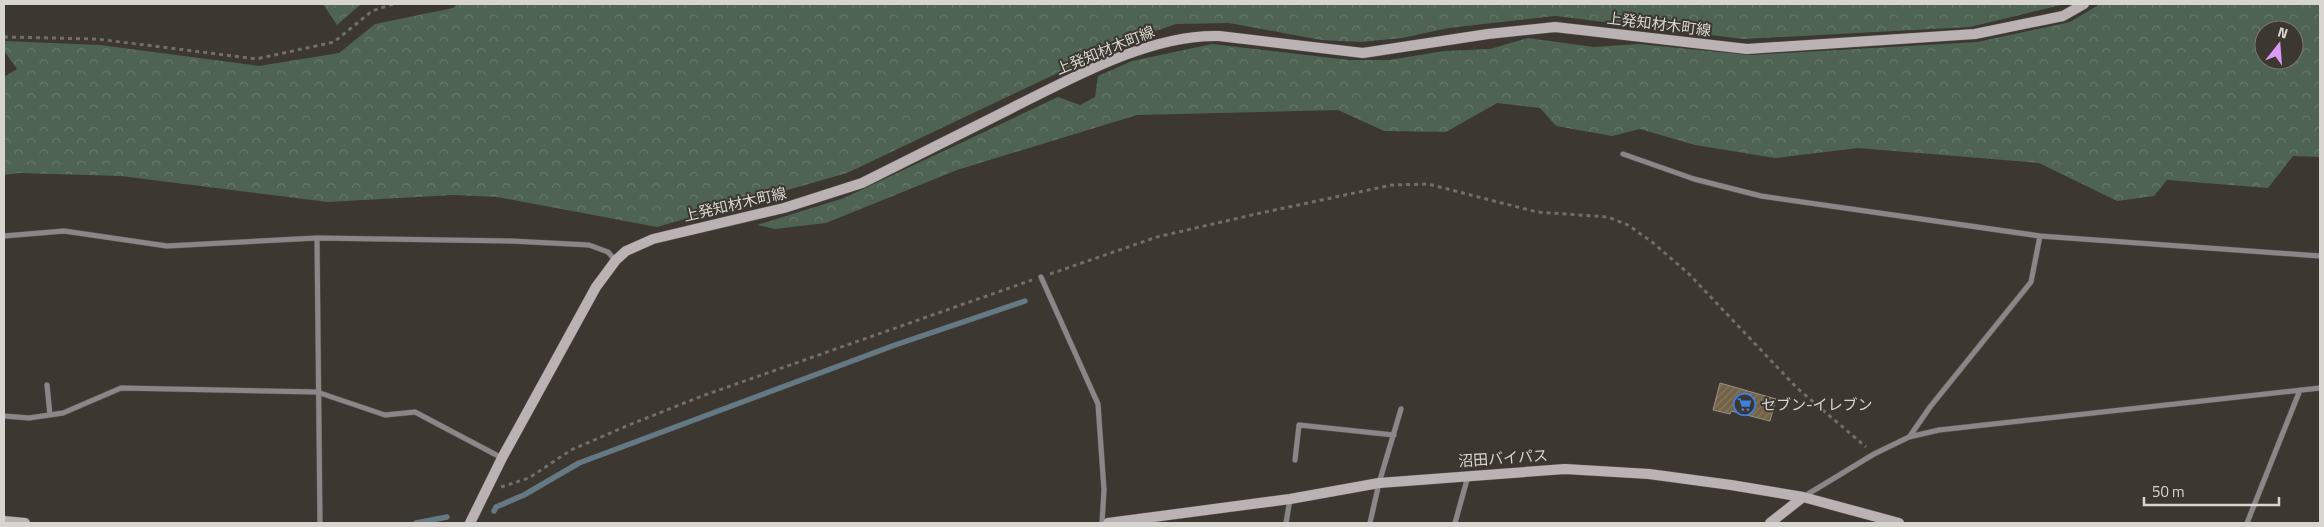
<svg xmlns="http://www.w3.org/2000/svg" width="2324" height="527" font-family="'Titillium Web','Noto Sans JP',sans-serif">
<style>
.forest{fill:url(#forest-crowns);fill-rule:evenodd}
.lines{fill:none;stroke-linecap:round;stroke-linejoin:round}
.stream{stroke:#647983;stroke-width:5.5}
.building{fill:url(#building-hatch);stroke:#989289}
.street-casing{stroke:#58534d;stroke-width:6}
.secondary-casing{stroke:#58534d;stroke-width:11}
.path{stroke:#726d67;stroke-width:3;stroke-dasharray:4 4;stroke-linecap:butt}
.street{stroke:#8b8687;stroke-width:5}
.secondary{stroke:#bab2b3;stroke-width:10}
.labels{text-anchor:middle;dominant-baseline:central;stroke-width:4;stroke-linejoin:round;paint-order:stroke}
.street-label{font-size:15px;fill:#d8d5d1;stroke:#3c3730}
.poi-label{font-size:15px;fill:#d8d5d1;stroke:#3c3730;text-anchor:start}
</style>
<defs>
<pattern id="forest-crowns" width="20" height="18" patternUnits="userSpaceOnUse" patternTransform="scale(1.25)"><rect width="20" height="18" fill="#4e6354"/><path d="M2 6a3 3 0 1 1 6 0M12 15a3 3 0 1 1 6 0" fill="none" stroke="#67786c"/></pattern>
<pattern id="building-hatch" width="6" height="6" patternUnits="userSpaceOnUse" patternTransform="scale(1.25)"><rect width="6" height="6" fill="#736247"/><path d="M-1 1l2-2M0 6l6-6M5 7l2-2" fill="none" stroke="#867860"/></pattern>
</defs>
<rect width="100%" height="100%" fill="#3c3730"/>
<!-- forest -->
<path class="forest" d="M323,4h38l-24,21z
M457,4h1608l-95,23 -227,12 -188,-23 -106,12 -47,10 -42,4 -39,-2 -92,-17 -53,1 -55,19 -274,130 -190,54 -160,-30 -44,-2 -125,7 -207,-26 -102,-3 -15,2v-98l13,-8 -13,-18v-10l96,4 159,21 80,-13 36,-29 78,-16z
M2100,4h220v153l-27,-1 -25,32 -101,-8 -13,16 -37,5 -78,-38 -181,-15 -83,10 -80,-13 -55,-16 -28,7 -56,-10 -16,-18 -43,-5 -51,29 -62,-1 -46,-21 -201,5 -180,55 -131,53 -51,6 -18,-4 87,-27 214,-101 22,8 15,-8 3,-21 34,-15 80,-17 137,16h40l55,-9 46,-2 38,-11 66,9 44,-3 112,11 227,-13 93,-20zM2264,30h30v30h-30z"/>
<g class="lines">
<!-- stream -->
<path class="stream" d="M494,511l2,-4 28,-12 55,-32 316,-118 130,-44
M416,523l31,-6"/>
</g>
<!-- building -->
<path class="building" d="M1720,383l56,16 -6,22 -39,-10 -1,3 -17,-4z"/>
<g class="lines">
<defs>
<path id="street" d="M1623,154l71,25 67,17 279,40
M4,236l60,-5 103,15 150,-8 194,3 78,4 19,7 7,8
M317,238l3,285
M1041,277l57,127 6,86 -2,33
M47,385l3,30
M4,416l25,2 34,-5 58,-25 196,4 68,23 30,-3 87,46
M1910,436l20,-29 101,-125 9,-46 280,20
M1295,460l4,-35 95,10
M1803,497l71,-43 35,-17 30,-7 381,-42
M1286,523l4,-24
M1370,523l9,-40 22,-74
M1455,523l13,-47
M2247,523l53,-133"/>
<path id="secondary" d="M4,521l21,2
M470,523l32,-65 94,-171 20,-27 10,-9 27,-12 131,-31 78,-25c49,-25 98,-49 146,-73 62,-31 141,-76 211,-74l144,17 125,-19 67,-7 192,22 228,-15 88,-18 21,-12
M1108,523l182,-24 89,-16 186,-14 84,5 82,11 72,12 96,26
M1770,523l33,-26"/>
</defs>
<!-- street casing -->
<use href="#street" class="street-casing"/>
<!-- secondary casing -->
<use href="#secondary" class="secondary-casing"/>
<!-- path -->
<path class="path" d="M4,37l93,2 159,20 78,-17 38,-31 21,-7
M1050,274l107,-37 99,-23 136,-29 36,-1 109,28 71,5 20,8 24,17 36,31 109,115 69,59
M501,487l28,-9 42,-28 58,-25 73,-29 330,-116"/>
<!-- street -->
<use href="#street" class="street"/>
<!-- secondary -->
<use href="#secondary" class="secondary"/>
</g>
<!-- icons -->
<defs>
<symbol id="supermarket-ring" viewBox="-11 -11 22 22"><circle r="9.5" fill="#3c3730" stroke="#3f7fe0" stroke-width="1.5"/><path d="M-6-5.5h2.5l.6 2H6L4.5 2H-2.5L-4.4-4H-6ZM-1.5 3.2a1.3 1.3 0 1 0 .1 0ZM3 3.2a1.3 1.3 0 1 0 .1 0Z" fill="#3f7fe0"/></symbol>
</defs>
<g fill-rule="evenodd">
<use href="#supermarket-ring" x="1732" y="392" width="25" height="25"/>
</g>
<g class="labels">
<!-- street labels -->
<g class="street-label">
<text transform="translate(1659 24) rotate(7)">上発知材木町線</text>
<text transform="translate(1105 50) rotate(-22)">上発知材木町線</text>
<text transform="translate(735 204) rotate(-13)">上発知材木町線</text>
<text transform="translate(1503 458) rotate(-4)">沼田バイパス</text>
</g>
<!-- poi labels -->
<g class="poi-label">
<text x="1761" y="404">セブン-イレブン</text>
</g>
</g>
<!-- border -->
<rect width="2324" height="527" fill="none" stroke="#d8d5d1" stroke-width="10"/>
<!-- north arrow -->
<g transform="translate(2279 45) rotate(17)"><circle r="24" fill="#3c3730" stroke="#7a7670"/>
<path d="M0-4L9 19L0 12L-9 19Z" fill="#dc99f5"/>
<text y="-8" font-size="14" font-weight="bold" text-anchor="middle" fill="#d8d5d1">N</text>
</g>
<!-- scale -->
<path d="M2144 497v8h135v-8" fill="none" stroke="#d8d5d1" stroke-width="2.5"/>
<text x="2152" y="497" font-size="15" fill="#d8d5d1" stroke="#3c3730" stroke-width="4" paint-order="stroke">50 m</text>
</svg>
